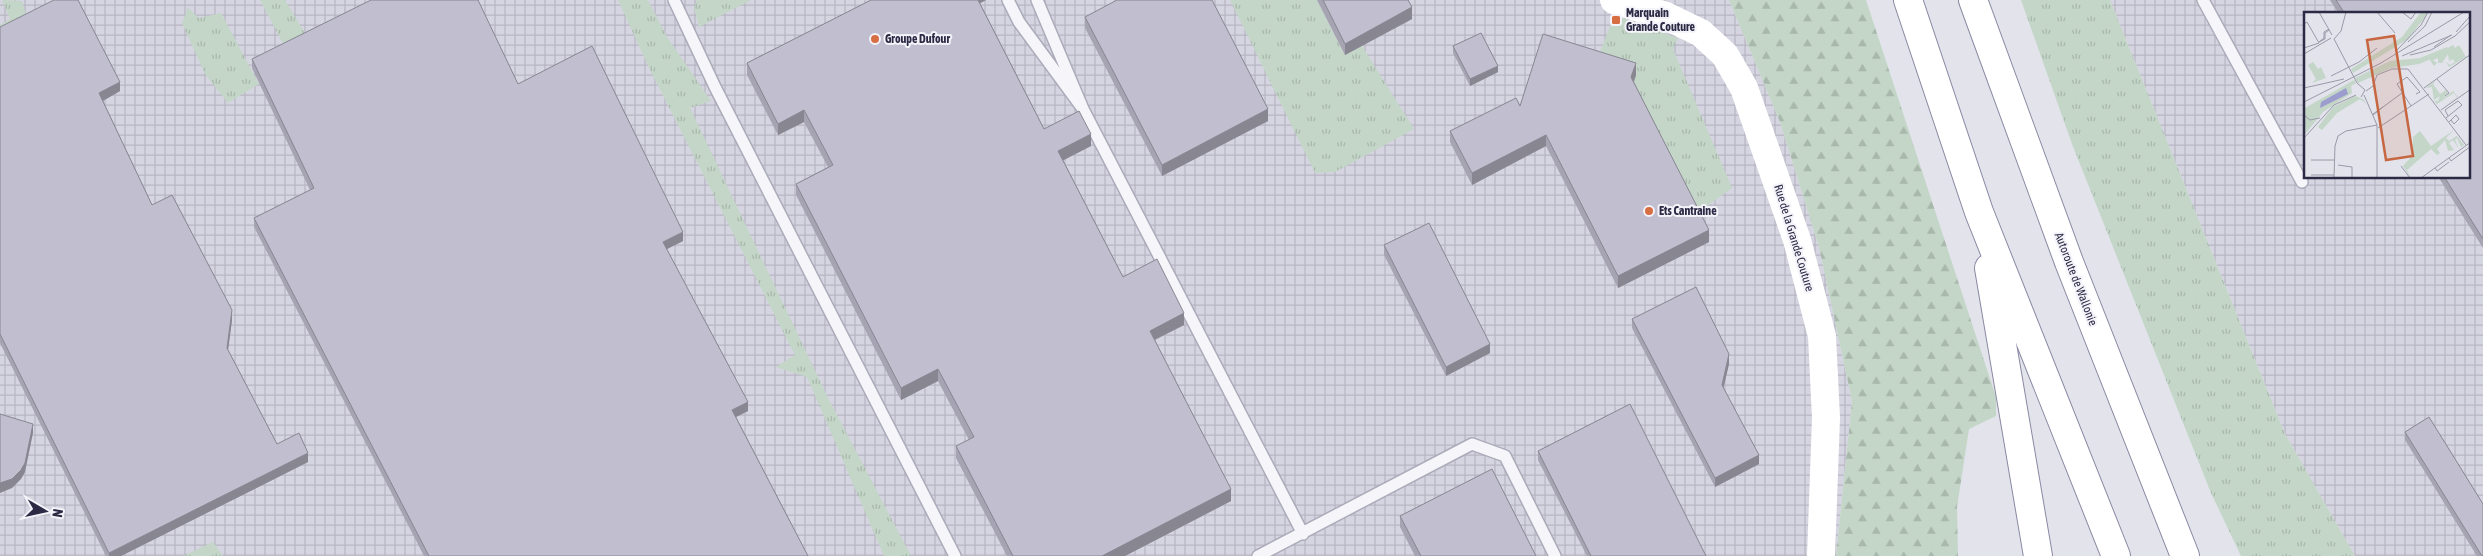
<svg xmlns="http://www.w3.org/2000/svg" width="2483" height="556" font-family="'Asap Condensed',sans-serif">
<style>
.industrial{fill:url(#industrial-grid);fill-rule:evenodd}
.grass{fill:url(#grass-tufts)}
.forest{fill:url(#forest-firs)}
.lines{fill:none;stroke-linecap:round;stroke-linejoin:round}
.lane-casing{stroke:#acabba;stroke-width:14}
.highway-casing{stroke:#8a89a3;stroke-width:30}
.lane{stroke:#f6f6fa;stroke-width:11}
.secondary{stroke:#fff;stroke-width:28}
.highway{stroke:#fff;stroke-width:28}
.wall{fill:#a6a4b2}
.shaded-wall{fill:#878691}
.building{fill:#c1bfcf;stroke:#878691}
.poi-dot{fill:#d76e41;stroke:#f3f3f9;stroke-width:2}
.labels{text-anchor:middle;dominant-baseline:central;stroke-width:4;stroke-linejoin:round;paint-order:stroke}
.poi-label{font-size:12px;font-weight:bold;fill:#2c2945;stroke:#f3f3f9;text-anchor:start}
.street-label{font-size:12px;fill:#2c2945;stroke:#f3f3f9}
.inset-road{fill:none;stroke:#9a99a9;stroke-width:1}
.view{fill:#c66741;fill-opacity:0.15;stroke:#c66741;stroke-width:2.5}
.inset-edge{fill:none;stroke:#2c2945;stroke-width:2.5}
</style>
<defs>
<pattern id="industrial-grid" width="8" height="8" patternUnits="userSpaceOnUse" patternTransform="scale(1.25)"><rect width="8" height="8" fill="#d5d4e1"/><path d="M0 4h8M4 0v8" fill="none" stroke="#b7b6c2"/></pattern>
<pattern id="grass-tufts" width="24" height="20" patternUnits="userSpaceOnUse" patternTransform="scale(1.25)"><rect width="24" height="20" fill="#c3d6c7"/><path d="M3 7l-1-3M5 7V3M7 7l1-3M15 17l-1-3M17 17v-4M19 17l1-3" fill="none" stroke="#a8b8ac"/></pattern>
<pattern id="forest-firs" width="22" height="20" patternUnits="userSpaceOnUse" patternTransform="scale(1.25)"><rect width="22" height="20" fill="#c3d6c7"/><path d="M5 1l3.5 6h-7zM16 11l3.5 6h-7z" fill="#a8b8ac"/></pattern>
</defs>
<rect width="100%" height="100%" fill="#e3e3ec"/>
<!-- industrial -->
<path class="industrial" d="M0,0h1729l51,122 39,125 33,154 -16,155h-1836z
M2110,0h373v556h-128l-70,-122zM2306,14h163v164h-163z"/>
<!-- grass -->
<path class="grass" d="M2,0l20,1 6,21 -28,14v-11l10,-6z
M260,0h25l24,40 -22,11z
M618,0h30l19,37 44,64 -21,7 138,290 83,158h-27l-77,-179 -31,-10 19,-12 -145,-285z
M697,0h54l-52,27 -5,-19z
M1230,0h87l28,55 17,-9 52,83 -79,43 -20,1z
M2021,0h89l175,434 70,122h-114l-30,-63 -139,-349z
M188,8l11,10 22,-5 38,71 -31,19 -23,-29 -23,-51z
M1614,15l64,23 -5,11 59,139 -36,26 -100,-151z
M213,542l10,14h-40z"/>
<!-- forest -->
<path class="forest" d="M1729,0h137l130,397v19l-27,13 -12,78 1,49h-122l16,-155 -33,-154 -39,-125z"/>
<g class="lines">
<defs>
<path id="lane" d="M674,0l41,87 240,469
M1008,0l11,22 64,87 -46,-109
M2203,0l99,182
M1083,109l220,425
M1258,556l214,-112 33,12 50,100"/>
<path id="highway" d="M1908,0l71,212 137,344
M1973,0l96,262 116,294
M1989,268l49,288"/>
</defs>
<!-- lane casing -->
<use href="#lane" class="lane-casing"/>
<!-- highway casing -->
<use href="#highway" class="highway-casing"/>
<!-- lane -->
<use href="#lane" class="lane"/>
<!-- secondary -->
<path class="secondary" d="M1614,0l52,16 35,17 24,22 19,33 53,152 25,96 4,82 -5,138"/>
<!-- highway -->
<use href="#highway" class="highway"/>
</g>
<!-- wall -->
<path class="wall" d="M871,0h115l-6,3 64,126 47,17 -28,14 60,117 61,48 -29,15 76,161 -106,55h-118l-51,-98v-12l13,-6 -31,-59 -37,19 -105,-205v-11l32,-17 -24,-45 -26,13 -31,-60v-12z
M1317,0h92l-1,1 4,18 -67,36z
M2330,0h153v248l-44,-70h30v-164h-130z
M1085,17l183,104 -106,55 -77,-148z
M0,27l120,64 -17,10 49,104 80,115 -4,30 49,94 31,18 -187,94h-15l-106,-213z
M1453,46l45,26 -28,14 -17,-33z
M252,59l266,25 165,157 -16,8 81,162 -12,6 72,139h-384l-170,-329v-9l56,-28 -58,-122z
M1636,75l-2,7 75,160 -91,46 -72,-142 -74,39 -22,-43v-11l70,-25z
M1384,245l106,108 -44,23 -62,-121z
M1632,319l97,45 -6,24 36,76 -44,23 -83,-159z
M2405,432l78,124h-6l-72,-116z
M1538,451l168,105h-119l-49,-96z
M1400,516l136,40h-121l-15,-29z"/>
<!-- shaded-wall -->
<path class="shaded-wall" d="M975,0h11l-11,6z
M1412,7v12l-67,36v-11z
M1636,63v12l-5,14v-12z
M1498,66v6l-28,14v-7z
M120,82v9l-21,12v-10z
M1268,109v12l-106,55v-11z
M804,110v12l-26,13v-11z
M1091,134v12l-33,17v-12z
M1546,135v11l-74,39v-12z
M1709,230v12l-91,46v-12z
M683,232v9l-20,10v-9z
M232,310v10l-5,38v-10z
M1184,313v12l-34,17v-11z
M1490,344v9l-44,23v-9z
M1729,354v10l-7,30v-9z
M938,369v12l-37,19v-12z
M748,402v9l-16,8v-9z
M33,424v9l-8,39 -4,7 -9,9 -12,5v-10z
M308,453v9l-187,94h-12v-3z
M1759,455v9l-44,23v-9z
M1231,489v12l-106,55h-23z"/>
<!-- building -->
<path class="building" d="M54,0h24l42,82 -21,11 53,112 20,-10 60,115 -5,38 50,96 22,-11 9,20 -199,100 -109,-219v-307z
M371,0h107l40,84 74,-38 91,186 -20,10 85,160 -16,8 76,146h-379l-175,-338 60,-30 -62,-129z
M871,0h107l66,129 35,-18 12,23 -33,17 65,126 34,-18 27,54 -34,18 81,158 -129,67h-89l-57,-110 18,-9 -36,-68 -37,19 -105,-204 37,-19 -29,-55 -26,14 -31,-61z
M1117,0h95l56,109 -106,56 -77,-148z
M1323,0h85l4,7 -67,37z
M2336,0h147v239l-38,-61h24v-164h-124z
M1481,33l17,33 -28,13 -17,-33z
M1543,34l93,29 -5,14 78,153 -91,46 -72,-141 -74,38 -22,-42 66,-33 4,8z
M1429,223l61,121 -44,23 -62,-122z
M1696,287l33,67 -7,31 37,70 -44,23 -83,-159z
M1630,404l76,152h-115l-53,-105z
M0,414l33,10 -8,39 -4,7 -9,9 -12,4z
M2429,417l54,87v52h-1l-77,-124z
M1492,469l44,87h-115l-21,-40z"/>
<!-- markers -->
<g class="poi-dot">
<rect x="1611" y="15" width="10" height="10" rx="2.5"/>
<circle cx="875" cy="39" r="5"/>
<circle cx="1649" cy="211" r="5"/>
</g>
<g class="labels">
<!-- poi labels -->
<g class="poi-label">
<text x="1626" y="13">Marquain<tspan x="1626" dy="14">Grande Couture</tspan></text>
<text x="885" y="39">Groupe Dufour</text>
<text x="1659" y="211">Ets Cantraine</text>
</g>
<!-- street labels -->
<g class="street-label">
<text transform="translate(1794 238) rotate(73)">Rue de la Grande Couture</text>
<text transform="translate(2076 279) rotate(69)">Autoroute de Wallonie</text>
</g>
</g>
<!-- overview -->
<g transform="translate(2304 12)">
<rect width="166" height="166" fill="#e3e3ec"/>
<path d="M117,0h8l-21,27 -55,34 -2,-4 51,-32zM149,33l2,3 4,-3 7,12 -17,10 -3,-5 4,3 5,-3 -2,-3 -4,2 -1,-7 -6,9h-4v-5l-5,2 4,3 -3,3 -5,-7zM9,50l5,7 3,-2 5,11 -14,5 4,-4 -8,-14zM50,68l2,3 -5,3 1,7 -29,19 -18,22v-26zM132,68l-3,4 7,10 6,-4 2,3 -5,6 10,-8 5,6 -16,11 -5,-4 5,4 15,-11 -3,-4 -17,11 -3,-3h4l2,-5 -6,4 -2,-13 -6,1zM51,84l8,3 3,5 -6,-5 -23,14 -15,17 -4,-3 15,-20zM150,118l-8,8 3,3 8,-5 7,9 -3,2 -4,-9 -2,2 4,9 -6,-9 -4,3 5,7 -6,1 -3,-11 -8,9 3,4 -3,2 -6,-6 -24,21 4,8 -8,-12 10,-11v-18l7,-6 11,15z" fill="#c3d6c7"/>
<path d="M143,35l3,3 -7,4 -24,10 -28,4 -33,15 -3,-5 35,-17 30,-3z" fill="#c3d6c7"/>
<path d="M42,76l2,6 -28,14 1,-6z" fill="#9c9dce"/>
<path class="inset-road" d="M15,0l13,23M73,0l18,21M98,0l9,7 5,-7M0,12l3,-2 12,21M25,17l-5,3v6l-5,4 6,-3v-6l4,-3M152,20l15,-17M150,25l17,-16M30,27l23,44 8,7 -4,7M30,27l7,-8 5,-19M104,30l17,-16 7,-14M130,35l17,-12M0,36l15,-5M93,38l24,-25 7,-13M0,42l27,-16M106,43l21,-5 24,-14M98,44l50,-21M27,64l28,-14 18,-14M133,67l12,14 -4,3M0,76l40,-9M120,76l47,-34M62,79l7,-5 4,-11 15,-6h16l58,76M60,83l13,30v53M0,90l77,-39 83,-51M107,94l-14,-22 10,-7 13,15 -4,2M79,95l19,-14M137,98l30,-21M69,102l10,-7 -10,8M0,103l6,5 10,-2M142,106l16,-13 -4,-4 -13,9 3,6M145,110l7,-7 3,4 -5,5 -3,-4M74,116l51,-34M0,126l30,-33 22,-10M145,146l2,3 20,-15M7,148h23M34,153l14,2v11M97,154l9,12M131,156l2,3 12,-9M7,163h23M30,166l1,-32 3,-10 8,-5 31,-6M117,166l50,-36"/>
<path class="view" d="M90,24l19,120 -27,4 -19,-120z"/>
<rect width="166" height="166" class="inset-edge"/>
</g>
<!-- north arrow -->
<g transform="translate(45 511) rotate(99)" stroke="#f3f3f9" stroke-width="4" paint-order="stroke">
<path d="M0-4L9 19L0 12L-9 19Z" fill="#2c2945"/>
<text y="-8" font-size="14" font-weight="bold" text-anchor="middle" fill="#2c2945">N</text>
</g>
</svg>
